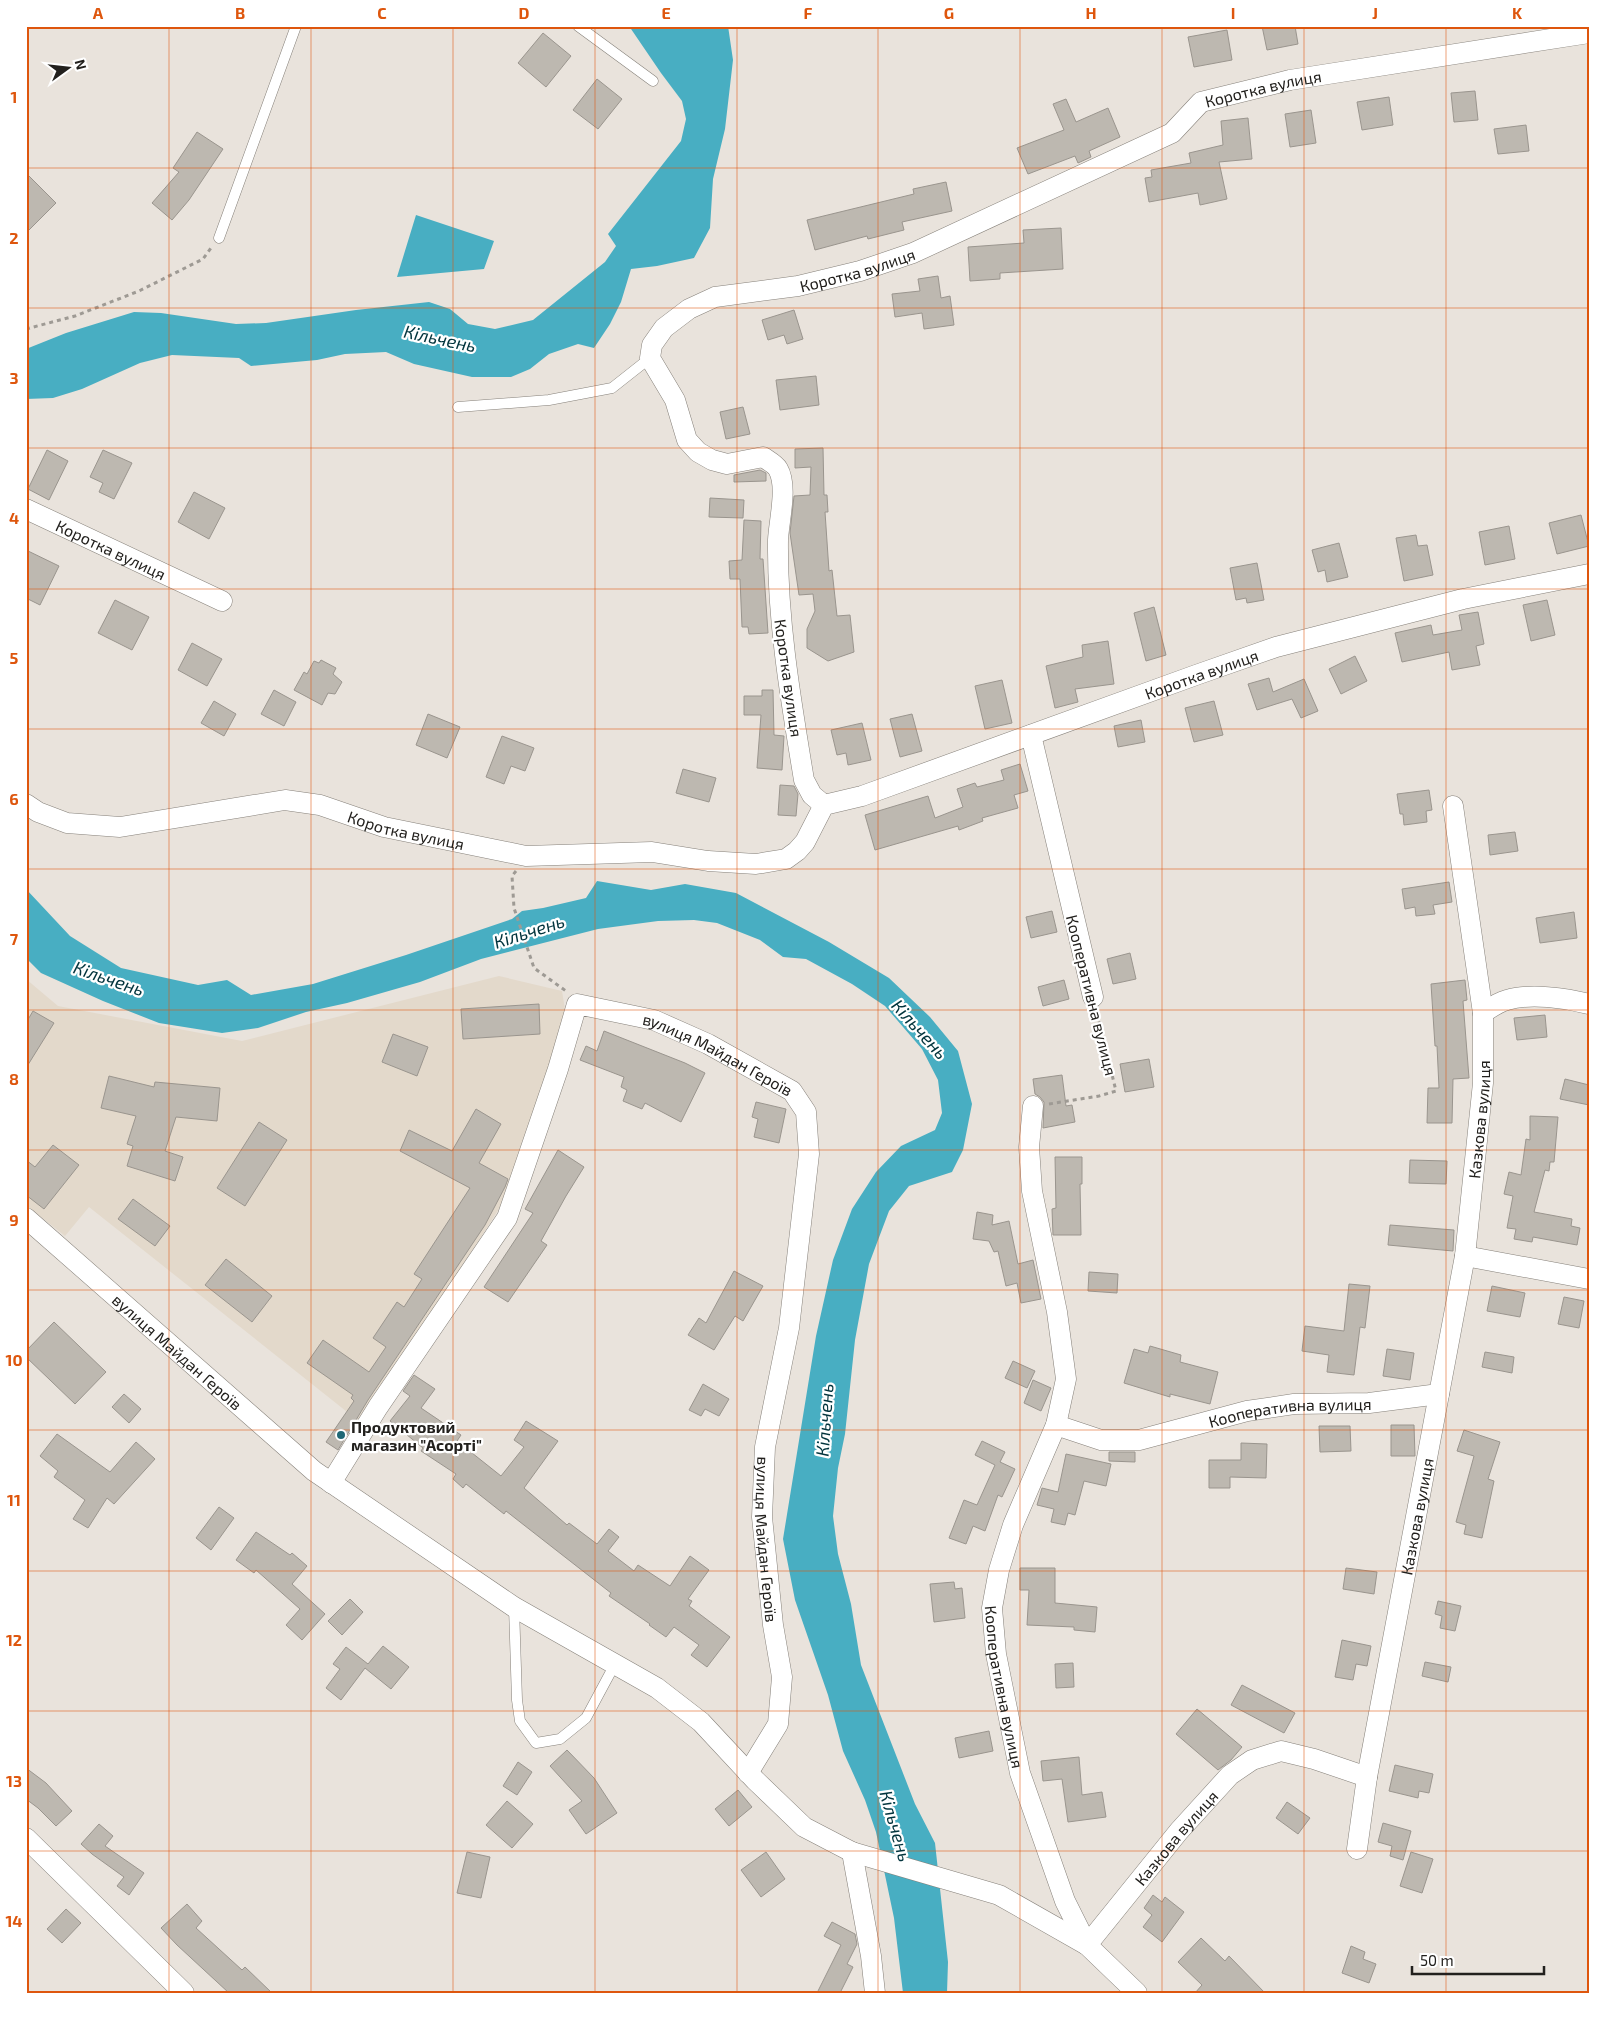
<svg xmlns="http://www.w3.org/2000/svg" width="1615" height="2019" font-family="'Exo 2',sans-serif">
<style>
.built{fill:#e3d9cb}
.water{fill:#48aec2}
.building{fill:#bdb8b0;stroke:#9a958e}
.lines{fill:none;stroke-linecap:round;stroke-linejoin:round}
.service-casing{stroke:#86817a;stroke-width:11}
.minor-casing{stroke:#86817a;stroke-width:21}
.path{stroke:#9e9a94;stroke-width:3;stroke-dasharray:4 4;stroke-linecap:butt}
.service{stroke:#fff;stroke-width:10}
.minor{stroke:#fff;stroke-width:20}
.grid{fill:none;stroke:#de560d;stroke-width:1;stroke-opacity:0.55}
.poi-dot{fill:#206876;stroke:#fff;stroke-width:2}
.labels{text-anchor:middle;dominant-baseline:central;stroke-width:4.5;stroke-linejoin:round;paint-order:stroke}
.street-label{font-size:16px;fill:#22201d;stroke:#fff}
.poi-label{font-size:16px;font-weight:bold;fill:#22201d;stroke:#fff;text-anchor:start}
.water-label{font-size:18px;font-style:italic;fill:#02343d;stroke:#fff}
.neatline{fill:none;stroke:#de560d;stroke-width:2}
.grid-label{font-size:16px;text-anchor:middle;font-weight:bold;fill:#de560d}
</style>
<rect width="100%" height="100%" fill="#e9e3dc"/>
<!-- built -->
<path class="built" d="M499,976l63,15 5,31 -61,176 -145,225 -272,-216 -24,29 -39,-31v-226l32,27 184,35z"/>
<!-- water -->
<path class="water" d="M629,26h99l5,34 -8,69 -12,50 -3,49 -16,30 -37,8 -26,3 -10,33 -11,22 -16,24 -16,-4 -29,10 -19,15 -19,8h-39l-58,-13 -28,-12 -41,2 -28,6 -66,6 -12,-8 -67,-3 -32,8 -58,26 -29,9 -27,1v-50l40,-16 68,-21 27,1 75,11 30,-1 90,-13 73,-8 21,7 18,15 27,5 38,-9 72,-58 11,-16 -8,-12 73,-93 5,-22 -4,-18 -21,-28z
M416,215l78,26 -10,28 -87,8z
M597,881l54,9 34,-6 51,9 93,49 60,36 41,39 28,34 14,53 -9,46 -11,22 -43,14 -20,25 -20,53 -14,76 -10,94 -7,34 -5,48 5,38 13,50 10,61 54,139 20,39 13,119 -1,31h-44l-9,-75 -18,-86 -11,-32 -22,-49 -15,-56 -33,-95 -12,-61 33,-203 17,-76 19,-51 24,-37 25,-26 34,-16 7,-17 -4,-33 -16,-31 -37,-43 -33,-22 -46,-25 -23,-2 -23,-17 -43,-17 -23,-3 -36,1 -60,8 -117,30 -61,23 -73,21 -41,9 -48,16 -36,5 -63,-10 -56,-22 -62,-28 -15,-15v-69l44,47 51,32 77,17 29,-5 24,15 62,-11 93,-29 106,-36 10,-8 21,-3 43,-10z"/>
<!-- building -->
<path class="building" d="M1262,26h33l3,18 -31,6z
M1227,30l5,30 -38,7 -6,-30z
M543,33l28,23 -25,31 -28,-24z
M597,79l25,20 -24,30 -25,-19z
M1475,91l3,29 -24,2 -3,-29z
M1389,97l4,28 -31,5 -5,-28z
M1066,99l10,23 32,-14 12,29 -31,14 2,6 -13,6 -3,-7 -47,18 -11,-26 47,-18 -11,-26z
M1311,110l5,33 -26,4 -5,-33z
M1248,118l4,41 -33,3 8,37 -27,6 -2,-12 -49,9 -4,-24 7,-1 -1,-7 40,-7 -2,-10 34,-8 -2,-24z
M1526,125l3,26 -31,3 -4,-25z
M197,132l26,17 -34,51 -17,20 -20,-17 27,-31 -6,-4z
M26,173l30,30 -30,30z
M946,182l6,29 -50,11 2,8 -36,9 -1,-3 -52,14 -8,-30 107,-26 -1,-5z
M1061,228l2,41 -63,4v6l-30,2 -2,-34 56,-4 -1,-13z
M938,276l3,22 9,-2 4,29 -30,4 -2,-16 -27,4 -3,-23 28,-3 -2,-12z
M794,310l9,29 -16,5 -3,-9 -16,5 -6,-20z
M816,376l3,29 -39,5 -4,-30z
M743,407l7,27 -24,5 -6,-27z
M823,448l1,47h3l1,17h-3l4,59 3,-1 5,46 13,-1 4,37 -26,9 -21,-13v-19l8,-18 -2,-17 -14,1 -9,-62 4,-37 16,-1 1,-28 -16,1v-19z
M47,450l21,11 -19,39 -21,-11z
M103,450l29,13 -18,36 -15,-7 4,-9 -13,-6z
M760,470l6,3v8l-32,1v-7z
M194,492l31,16 -16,31 -31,-17z
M710,498l34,2 -1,18 -34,-1z
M1581,515l8,31 -32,8 -8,-31z
M744,520l17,1 -1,38h3l5,74 -19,1 -1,-7h-6l-2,-48h-10l-1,-18 13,-1z
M1509,526l6,33 -30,6 -6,-33z
M1416,535l2,11 9,-1 6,30 -29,6 -8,-43z
M1339,543l9,34 -21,5 -2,-12 -7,2 -6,-22z
M26,550l33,16 -19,39 -14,-7z
M1257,563l7,37 -17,3 -1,-5 -10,2 -6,-32z
M115,600l34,17 -17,33 -34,-17z
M1547,600l8,35 -24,6 -8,-36z
M1154,607l12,48 -20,6 -12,-48z
M1478,612l6,32 -8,2 4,19 -28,5 -3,-18 -47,10 -7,-29 36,-8 2,10 29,-5 -3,-15z
M1108,641l6,43 -39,5 3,13 -23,6 -9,-42 37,-9 -1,-12z
M192,643l30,16 -15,27 -29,-16z
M1355,656l12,25 -26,13 -12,-25z
M321,660l15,8 -3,6 9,8 -7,12 -7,-1 -6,12 -28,-15 10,-18 3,2 7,-13 5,2z
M1269,678l4,14 31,-13 14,32 -17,7 -9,-19 -35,11 -9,-26z
M1002,680l10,43 -27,6 -10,-43z
M274,690l22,12 -12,24 -23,-12z
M762,690h11l1,45 10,1 -2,34 -25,-2 4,-53h-17v-19h18z
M214,701l22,13 -12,22 -23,-13z
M1214,701l9,34 -29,7 -9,-34z
M428,714l32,13 -13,31 -31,-13z
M912,714l10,37 -22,6 -10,-38z
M1141,720l4,22 -27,5 -4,-21z
M862,723l9,37 -23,5 -2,-12 -9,2 -6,-25z
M502,736l32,12 -9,23 -14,-5 -7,18 -18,-7z
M1020,764l8,27 -14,4 4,13 -36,10 1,3 -24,9 -1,-4 -83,24 -10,-35 63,-19 7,22 28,-11 -6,-18 18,-6 2,4 27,-7 -3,-10z
M683,769l33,9 -7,24 -33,-9z
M780,785l14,1 4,8 -2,22 -18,-1z
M1429,790l3,20 -6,1 1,11 -23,3 -1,-11h-3l-3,-20z
M1515,832l3,19 -28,4 -2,-20z
M1449,882l3,20 -19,3 2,9 -19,2 -1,-9 -10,2 -3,-20z
M1052,911l5,21 -26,6 -5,-21z
M1574,912l3,26 -37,5 -4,-25z
M1130,953l6,26 -23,5 -6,-25z
M1064,980l5,19 -26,7 -5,-19z
M1465,980l2,20 -4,1 6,77 -16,1 -1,44h-25l1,-35h11l-2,-42h-2l-4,-62z
M539,1004l1,30 -77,5 -2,-30z
M33,1011l21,12 -28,45v-45z
M1545,1015l2,22 -30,3 -3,-22z
M604,1031l81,32 20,10 -24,49 -36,-19 -3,6 -19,-8 4,-11 -6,-3 3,-10 -44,-17 6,-14 11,5z
M393,1034l35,13 -11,29 -35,-14z
M1149,1059l5,28 -29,5 -5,-28z
M1062,1075l4,31 6,-1 3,17 -32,6 1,-26 -4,-5 -5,-3 -2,-15z
M109,1076l45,11 1,-5 65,6 -3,33 -41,-4 -11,34 18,6 -8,24 -48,-15 6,-20 -6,-2 9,-28 -35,-8z
M1565,1079l24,6v20l-29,-6z
M756,1102l30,7 -7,34 -25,-6 4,-18 -6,-2z
M476,1109l25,15 -22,39 29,16 -3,8 -20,38 -117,175 -30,50 -12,-8 28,-41 -3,-3 2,-3 -46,-32 16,-23 46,32 17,-25 -13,-9 24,-36 7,5 18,-28 -8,-5 56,-86 -70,-37 9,-21 43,21z
M1530,1116l28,1 -4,45h-4l-1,9 -4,-1 -11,42 38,7 -1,7 9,2 -3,17 -44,-8 -1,5 -18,-3 2,-10 -9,-1 6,-32 -9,-2 5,-22 12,3 5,-36 4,1z
M259,1122l28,18 -42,66 -28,-18z
M53,1145l26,20 -35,44 -18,-14v-35l9,7z
M558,1150l26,17 -18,29 -25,45 6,4 -39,57 -24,-15 49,-74 -8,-4z
M1055,1157h27v27h-2l1,51h-28l-1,-26 4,-1z
M1410,1160l37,1 -1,23 -37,-1z
M133,1199l37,27 -15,20 -37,-27z
M977,1212l16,3 -1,10 17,-4 9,43 15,-4 8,39 -20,4 -4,-20 -11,3 -8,-35 -4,1 -5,-11 -16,-2z
M1390,1225l64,5 -1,21 -65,-6z
M226,1259l46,37 -20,26 -47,-37z
M734,1271l29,15 -20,35 -8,-5 -21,34 -26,-15 11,-17 7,5z
M1089,1272l29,2 -1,19 -29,-2z
M1349,1284l21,2 -5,42 -5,-1 -6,48 -27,-3 2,-17 -27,-4 3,-25 39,5z
M1492,1286l33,7 -5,24 -33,-6z
M1564,1297l20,4 -5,27 -21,-4z
M54,1322l52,50 -31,32 -49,-47v-6z
M1150,1346l31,9 -1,7 38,10 -8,32 -40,-10v3l-46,-14 10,-34 14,4z
M1387,1349l27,4 -4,27 -27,-4z
M1485,1352l29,5 -2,16 -30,-6z
M1013,1361l22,10 -8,17 -22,-10z
M414,1375l21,14 -14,19 40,27 -4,6 44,35 23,-29 -10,-7 12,-19 32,20 -34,47 43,37 2,-2 28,21 12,-15 10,8 -11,14 26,20 4,-6 32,21 20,-30 19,14 -21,29 4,2 -3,5 41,31 -23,30 -16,-12 8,-10 -25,-18 -8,10 -17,-12 1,-1 -41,-28 2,-3 -105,-82 -2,3 -38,-30 -3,4 -10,-9 3,-5 -35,-23 2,-3 -33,-27 20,-25 -7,-5z
M1033,1380l18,8 -10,23 -17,-8z
M703,1384l26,15 -10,17 -14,-7 -4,7 -12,-6z
M124,1394l17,15 -12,14 -17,-16z
M1391,1425h23l1,31h-24z
M1319,1426h31l1,25 -31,1z
M1464,1430l36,12 -12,37 6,2 -12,57 -18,-4 2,-9 -10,-3 18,-66 -17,-5z
M57,1434l53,38 26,-30 19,17 -41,45 -7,-6 -19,30 -15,-9 12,-19 -31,-23 4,-6 -18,-15z
M982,1441l23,11 -5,10 15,7 -13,28 -4,-2 -13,36 -12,-5 -7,18 -17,-6 15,-38 13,5 18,-40 -20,-10z
M1241,1443l26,1 -1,34 -36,-1v11h-21v-28h32z
M1109,1452h26v10l-26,-1z
M1066,1454l45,10 -5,22 -22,-5 -9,34 -7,-2 -3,12 -14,-3 3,-13 -17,-4 5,-17 16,4z
M219,1507l15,11 -23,32 -15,-12z
M256,1532l34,23 2,-2 15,13 -15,18 33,30 -23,26 -16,-15 14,-16 -44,-39 -2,3 -18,-13z
M1020,1568h35v35l42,4 -2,25 -21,-2v-3l-47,-2 2,-35h-9z
M1346,1568l31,4 -3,22 -31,-5z
M954,1582l1,7 7,-1 3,30 -31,4 -4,-38z
M350,1599l13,13 -21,23 -14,-14z
M1438,1601l23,5 -6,25 -15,-3 2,-12 -7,-2z
M1342,1640l29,6 -4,20 -11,-2 -3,16 -18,-3z
M383,1646l26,21 -18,22 -26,-21 -24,32 -15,-12 14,-19 -7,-5 13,-17 22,17z
M1425,1662l26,5 -3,15 -26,-6z
M1073,1663l1,24 -18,1 -1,-24z
M1242,1685l53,28 -11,20 -53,-28z
M1197,1709l45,38 -11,13 -13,10 -42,-36z
M989,1731l4,20 -34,7 -4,-20z
M567,1750l27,28 23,35 -31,21 -17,-24 13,-9 -32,-35z
M1079,1757l3,38 20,-3 4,25 -38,5 -6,-43 -19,2 -2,-20z
M518,1762l14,10 -15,23 -14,-9z
M1395,1765l38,9 -4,19 -10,-2 -1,7 -29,-7z
M26,1768l20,15 26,28 -16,15 -18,-18 -12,-9z
M738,1790l14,17 -23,19 -14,-17z
M507,1801l26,23 -21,24 -26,-23z
M1287,1802l23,16 -12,16 -22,-16z
M1383,1823l28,8 -8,29 -13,-4 2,-10 -14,-4z
M99,1824l14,12 -8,10 39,27 -15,22 -12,-9 7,-9 -32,-23 -11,-10z
M467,1852l23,5 -9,41 -24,-5z
M766,1852l19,27 -24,18 -20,-27z
M1411,1852l22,7 -11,34 -22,-7z
M1153,1895l9,7 3,-5 19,15 -22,30 -19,-15 9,-12 -8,-7z
M187,1904l15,17 -6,7 46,42 3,-3 27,26h-43l-52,-48 -16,-17z
M66,1909l15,14 -19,20 -15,-14z
M832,1922l23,12 2,10 -10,20 6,3 -13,26h-23l24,-48 -17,-9z
M1201,1938l24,23 4,-5 36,37h-70l7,-8 -24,-23z
M1351,1946l14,6 -2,7 13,5 -7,19 -27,-10z"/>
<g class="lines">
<defs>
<path id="service" d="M578,26l75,55
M219,238l77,-212
M458,407l91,-7 63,-12 38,-30
M514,1607l3,93 3,21 16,22 24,-4 26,-21 29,-54"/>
<g id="minor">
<path id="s1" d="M26,509l196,92"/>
<path d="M1031,735l62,262"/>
<path id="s2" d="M26,804l12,8 29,11 53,4 165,-27 35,5 64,22 142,29 126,-4 56,9 48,3 30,-5 11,-8 8,-9 19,-37 38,-9 334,-121 80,-28 187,-48 126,-25"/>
<path id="s3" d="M824,805l-12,-10 -8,-15c-13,-79 -27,-159 -26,-240 1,-20 10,-54 0,-71 -3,-5 -11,-9 -15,-12l-36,7 -15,-4 -14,-8 -11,-12 -12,-40 -25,-42 2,-13 12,-17 25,-19 26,-12 83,-11 62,-15 53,-18 259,-120 29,-31 89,-22 299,-47"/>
<path d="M1483,1013c7,-5 16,-11 24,-13 23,-7 59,-2 82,4"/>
<path id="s4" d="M1033,1106l-4,41 3,44 25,121 9,67 -10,46 -43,100 -14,45 -7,38 4,46 24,119 45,128 22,44 92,-114 51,-56 22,-15 29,-9 33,8 53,18"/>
<path id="s5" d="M26,1218l288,253 200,136 143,81 44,34 54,58 49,47 48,25 147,43 88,50 50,48"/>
<path d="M1465,1256l124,23"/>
<path id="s6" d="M1056,1425l45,15h38l108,-29 47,-7 75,-1 70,-9"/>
<path id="s7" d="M331,1483l47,-76 129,-189 51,-149 19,-65 77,16 54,24 84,47 14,21 3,42 -20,174 -24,119 -3,70 11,108 9,52 -4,47 -30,49"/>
<path d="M26,1838l158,155"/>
<path id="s8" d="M1357,1849l10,-72 98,-521 18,-173v-70l-30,-207"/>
<path d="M852,1852l19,104 4,37"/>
</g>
</defs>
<!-- service casing -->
<use href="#service" class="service-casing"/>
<!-- minor casing -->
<use href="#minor" class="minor-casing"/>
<!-- path -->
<path class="path" d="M26,329l49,-13 64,-25 64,-32 8,-11
M516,871l-4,5 2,32 20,60 32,23
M1049,1104l50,-8 17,-5 -19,-78"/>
<!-- service -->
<use href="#service" class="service"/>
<!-- minor -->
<use href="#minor" class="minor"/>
</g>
<!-- grid -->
<path class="grid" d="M169,26v1967M311,26v1967M453,26v1967M595,26v1967M737,26v1967M878,26v1967M1020,26v1967M1162,26v1967M1304,26v1967M1446,26v1967M26,168h1563M26,308h1563M26,448h1563M26,589h1563M26,729h1563M26,869h1563M26,1010h1563M26,1150h1563M26,1290h1563M26,1430h1563M26,1571h1563M26,1711h1563M26,1851h1563"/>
<!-- markers -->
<circle class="poi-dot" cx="341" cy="1435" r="5"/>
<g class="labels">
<!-- street labels -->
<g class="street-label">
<text stroke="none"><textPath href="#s3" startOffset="1230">Коротка вулиця</textPath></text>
<text stroke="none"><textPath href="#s3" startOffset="780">Коротка вулиця</textPath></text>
<text stroke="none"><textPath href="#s1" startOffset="94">Коротка вулиця</textPath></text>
<text stroke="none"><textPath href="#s2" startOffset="1242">Коротка вулиця</textPath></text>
<text transform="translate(789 678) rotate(82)">Коротка вулиця</text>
<text stroke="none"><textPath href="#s2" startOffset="391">Коротка вулиця</textPath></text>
<text transform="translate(1092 995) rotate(76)">Кооперативна вулиця</text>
<text stroke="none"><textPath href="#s7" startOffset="694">вулиця Майдан Героїв</textPath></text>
<text stroke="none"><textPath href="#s8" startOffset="740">Казкова вулиця</textPath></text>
<text stroke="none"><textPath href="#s5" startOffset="202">вулиця Майдан Героїв</textPath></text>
<text stroke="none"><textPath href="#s6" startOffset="240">Кооперативна вулиця</textPath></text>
<text stroke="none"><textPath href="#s8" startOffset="338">Казкова вулиця</textPath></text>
<text stroke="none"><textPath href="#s7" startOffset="1234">вулиця Майдан Героїв</textPath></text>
<text stroke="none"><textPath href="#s4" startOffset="598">Кооперативна вулиця</textPath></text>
<text stroke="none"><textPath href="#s4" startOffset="1010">Казкова вулиця</textPath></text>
</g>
<!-- poi labels -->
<g class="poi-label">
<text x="351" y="1426">Продуктовий<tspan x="351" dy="18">магазин "Асорті"</tspan></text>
</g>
<!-- water labels -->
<g class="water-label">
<text transform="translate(440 338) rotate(12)">Кільчень</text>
<text transform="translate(529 931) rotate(-18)">Кільчень</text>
<text transform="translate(109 978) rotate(19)">Кільчень</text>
<text transform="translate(920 1029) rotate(48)">Кільчень</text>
<text transform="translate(824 1420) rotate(-86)">Кільчень</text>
<text transform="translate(896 1826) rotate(74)">Кільчень</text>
</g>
</g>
<!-- border -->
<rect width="1615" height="2019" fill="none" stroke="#ffffff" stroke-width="55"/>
<!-- north arrow -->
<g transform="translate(68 68) rotate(75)" stroke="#ffffff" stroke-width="4" paint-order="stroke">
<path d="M0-4L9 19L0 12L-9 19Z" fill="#22201d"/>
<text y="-8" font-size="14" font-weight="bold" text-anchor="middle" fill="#22201d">N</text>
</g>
<!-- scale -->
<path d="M1412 1966v8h132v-8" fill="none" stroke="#22201d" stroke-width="2.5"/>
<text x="1420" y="1966" font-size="15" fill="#22201d" stroke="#ffffff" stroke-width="4" paint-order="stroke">50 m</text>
<rect x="28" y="28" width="1560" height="1964" class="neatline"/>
<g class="grid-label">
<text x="98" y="19">A</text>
<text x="240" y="19">B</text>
<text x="382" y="19">C</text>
<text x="524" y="19">D</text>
<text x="666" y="19">E</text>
<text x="808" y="19">F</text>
<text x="949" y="19">G</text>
<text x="1091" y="19">H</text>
<text x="1233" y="19">I</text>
<text x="1375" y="19">J</text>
<text x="1517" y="19">K</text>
<text x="14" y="103">1</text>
<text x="14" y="244">2</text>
<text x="14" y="384">3</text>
<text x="14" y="524">4</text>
<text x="14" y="664">5</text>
<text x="14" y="805">6</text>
<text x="14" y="945">7</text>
<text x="14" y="1085">8</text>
<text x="14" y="1226">9</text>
<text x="14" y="1366">10</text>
<text x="14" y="1506">11</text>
<text x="14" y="1646">12</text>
<text x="14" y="1787">13</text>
<text x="14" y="1927">14</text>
</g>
</svg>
